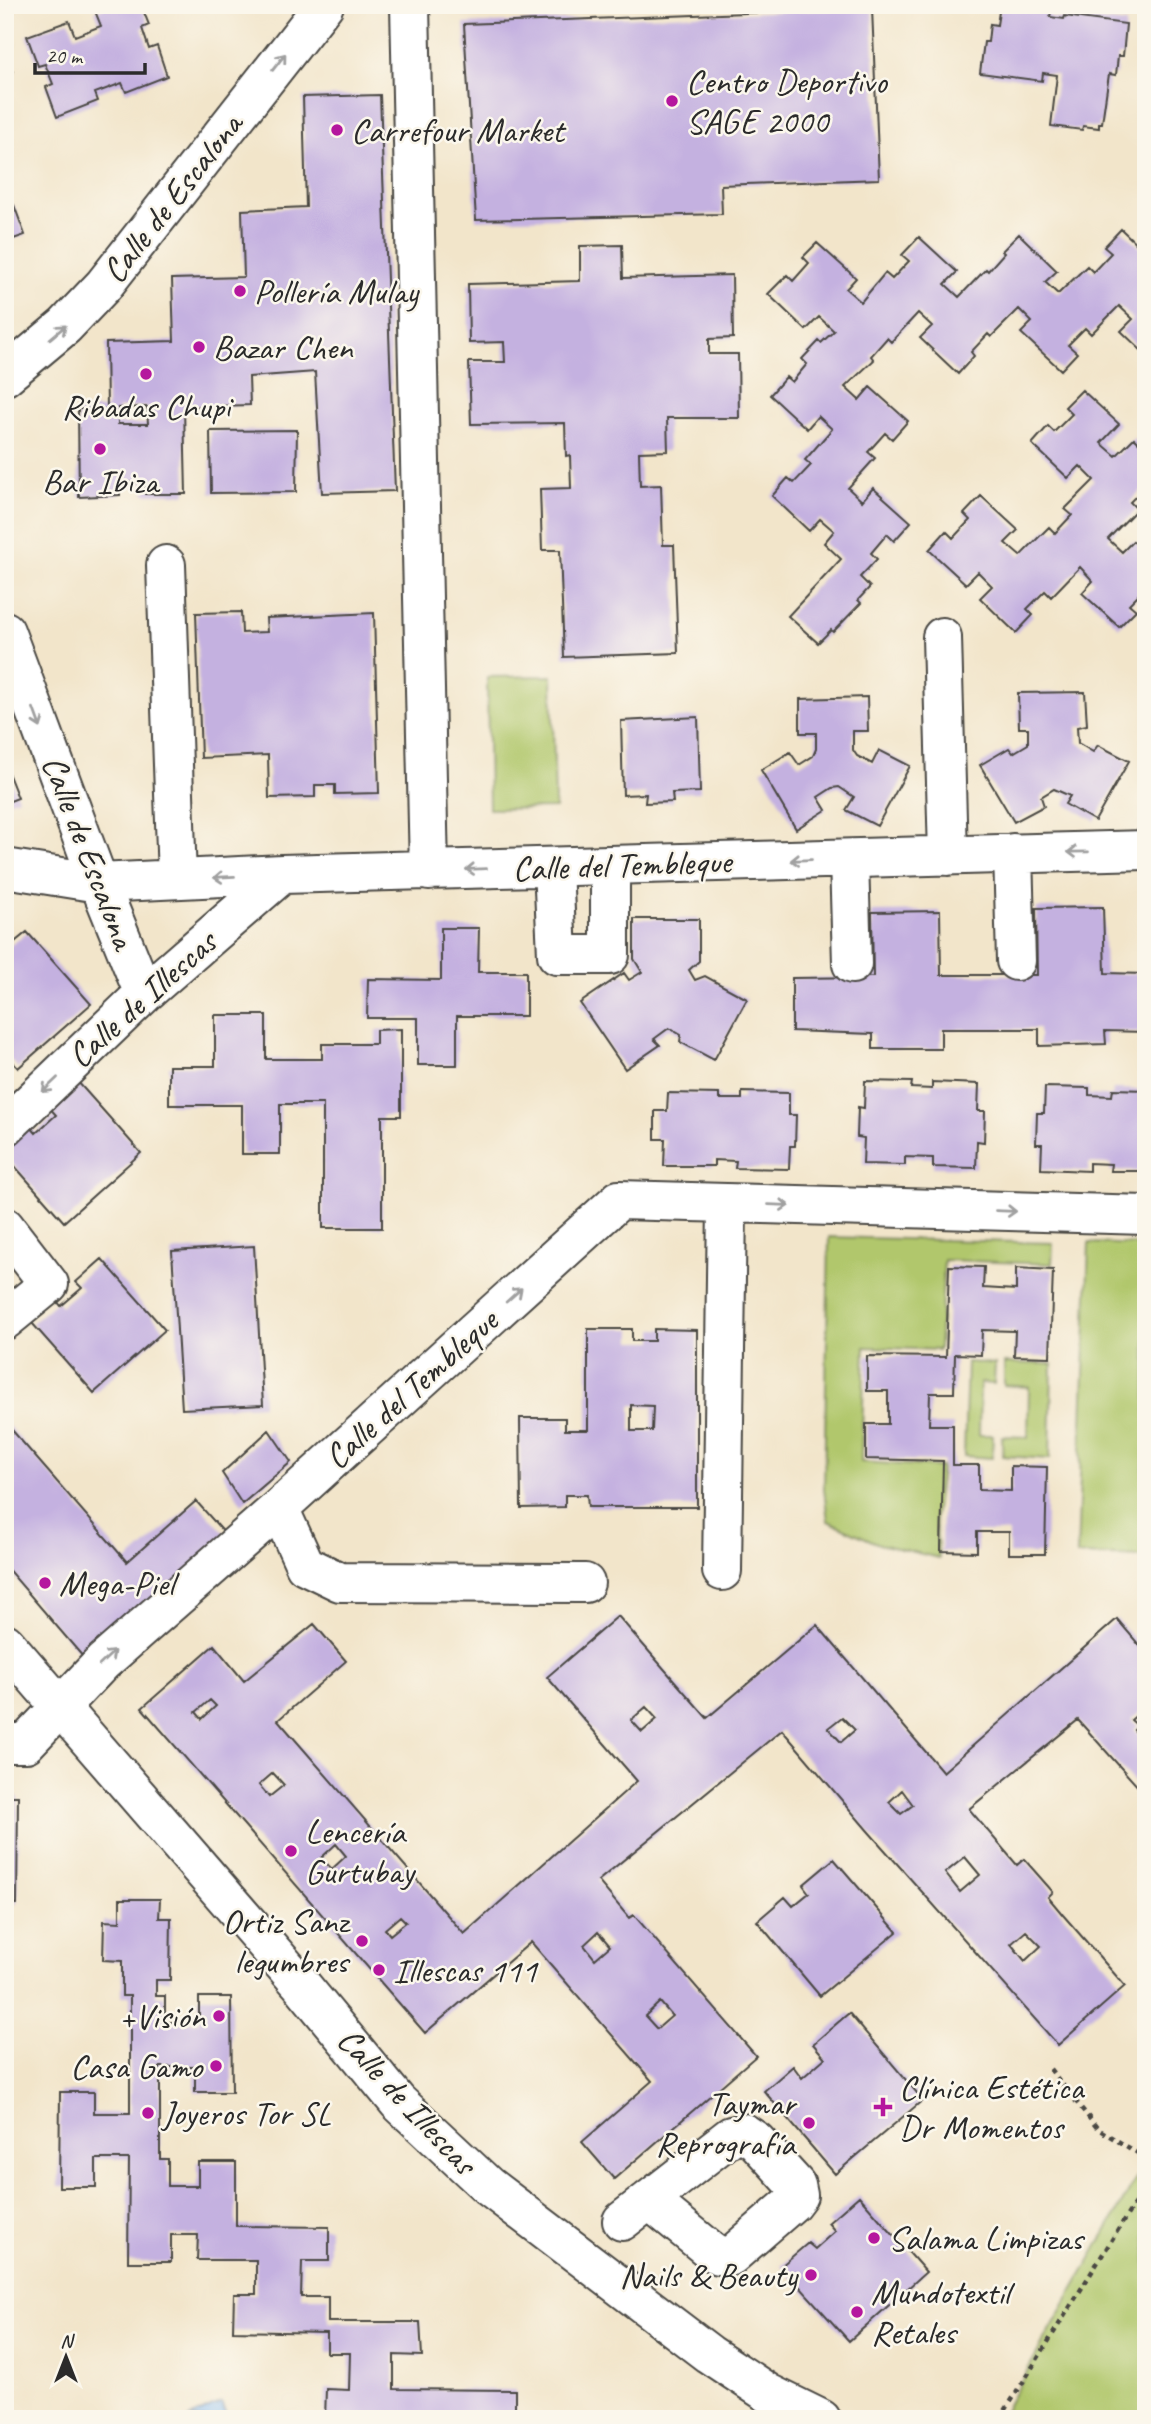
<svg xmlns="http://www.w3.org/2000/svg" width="1151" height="2424" font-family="Caveat,sans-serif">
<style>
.green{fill:#b1c76c;stroke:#6e794c;stroke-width:2}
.water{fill:#83b9f2;stroke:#57728e;stroke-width:2}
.building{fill:#c4b1e0;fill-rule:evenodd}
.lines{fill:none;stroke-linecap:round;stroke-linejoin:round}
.minor-casing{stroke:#494743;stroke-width:42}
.path{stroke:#494743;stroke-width:4.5;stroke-dasharray:5 5;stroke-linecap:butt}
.minor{stroke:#fff;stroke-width:38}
.oneway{stroke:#a0a0a0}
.poi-dot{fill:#b5179e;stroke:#fbf7ec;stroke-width:2.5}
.labels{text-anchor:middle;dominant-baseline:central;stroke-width:5;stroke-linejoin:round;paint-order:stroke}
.poi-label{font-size:35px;fill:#2b2b2b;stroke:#fbf7ec;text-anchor:start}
.street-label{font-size:35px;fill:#2b2b2b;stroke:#fbf7ec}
</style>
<rect width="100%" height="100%" fill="#fbf7ec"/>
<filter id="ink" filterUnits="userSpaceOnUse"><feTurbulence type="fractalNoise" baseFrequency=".0143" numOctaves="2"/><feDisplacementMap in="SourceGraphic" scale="14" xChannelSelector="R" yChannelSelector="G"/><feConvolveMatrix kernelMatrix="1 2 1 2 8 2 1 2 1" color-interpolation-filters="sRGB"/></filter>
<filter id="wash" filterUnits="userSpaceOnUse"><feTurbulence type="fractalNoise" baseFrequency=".00686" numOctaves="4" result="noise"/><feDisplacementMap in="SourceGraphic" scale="28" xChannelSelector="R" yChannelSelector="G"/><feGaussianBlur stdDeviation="1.57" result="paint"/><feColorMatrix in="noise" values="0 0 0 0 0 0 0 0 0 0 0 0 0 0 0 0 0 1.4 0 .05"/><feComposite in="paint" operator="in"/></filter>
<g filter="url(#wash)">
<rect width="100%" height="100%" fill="#f2e5ca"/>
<!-- green -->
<path class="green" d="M552,676l3,132 -66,1 -2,-132z
M829,1237l224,6 -1,21 -108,-4 -5,90 -74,-3 -4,115 80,5 -6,51 4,40 -60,-14 -51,-23 -4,-32z
M1089,1243l57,2v187l-3,44 3,1v80l-69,-2z
M967,1362l28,2 -1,20 -14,-1 -1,52h14l-1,23 -28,-2z
M1004,1363l48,1 -2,95 -47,-3 -1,-20 26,1 1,-50 -25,-2z
M1146,2161v258h-146z"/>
<!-- water -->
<path class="water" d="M221,2403l7,16h-40z"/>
<g id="blocks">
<!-- building -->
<path class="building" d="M110,5h31l8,20 -7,3 7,21 8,-3 10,30 -41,16 -4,-9 -27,10 3,8 -41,16 -11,-30 7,-3 -8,-20 -7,2 -11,-30 42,-15 6,15 26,-10 -6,-15z
M1000,5h52l-2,12 14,2 1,-3 61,8 -3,32h-5l-2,19 -7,-1 -7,49h-3v5l-16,-2 -1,4 -31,-4 6,-51 -14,-2 -1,8 -62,-8 4,-31h4l2,-18 7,1z
M872,8l7,171 -158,6 1,29 -246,6 -12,-196z
M5,51l8,22 -8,3z
M380,95l15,396 -73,2 -7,-121 -66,5 1,28 -66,2 2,87h-41l-1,-12 -24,1v12l-41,2 -1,-88h29l-1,-66 68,-2 -2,-62 72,-2 -2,-67 64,-3 -3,-110zM147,407l1,17h-30v-16z
M5,203l2,5 7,-3 11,30 -20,7z
M1121,229l25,24v102l-25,-24 12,-12 -14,-13 -28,28 -6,-6 -17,17 9,8 -16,17 -40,-37 11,-11 -13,-13 -28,28 -3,-3 -17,18 3,4 -16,18 -38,-36 12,-12 -14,-13 -27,29 -4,-4 -16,18 3,4 -29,27 14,13 11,-13 38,34 -16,18 -7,-6 -17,19 7,6 -27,30 14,13 11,-13 38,34 -17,19 -7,-7 -16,19 6,6 -17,18 10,10 -12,13 3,3 -28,29 -2,-2 -13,13 -30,-27 53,-57 -17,-16 10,-12 -14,-12 -11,12 -37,-35 16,-18 6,5 17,-18 -6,-5 27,-31 -14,-13 -11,13 -37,-34 16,-18 6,5 15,-18 -5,-5 17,-18 2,2 13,-12 -15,-14 -13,13 -38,-36 19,-19 6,6 16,-18 -6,-6 14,-14 39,35 -10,11 15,13 24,-29 7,6 17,-18 -7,-6 17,-18 38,35 -12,12 14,13 27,-28 2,2 16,-18 -2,-2 17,-17 38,37 -12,11 13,12 29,-28 6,6 18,-19 -7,-6z
M622,245l1,33 109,-3 1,63 -24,1v15h29l1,64h-72l1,33 -29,1 1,34 21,-1 2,60h11l4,108 -114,4 -4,-107h-18l-2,-61 31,-1 -1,-33 -4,1 -1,-33 -94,1 -2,-62h36l-1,-20 -35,1 -1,-59 112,-3v-35z
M1082,390l37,34 -18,19 15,13 18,-18 12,11v37l-16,16 7,7 -29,30 14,13 11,-11 13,12v34l-17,17 7,6 -17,17 -37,-34 11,-12 -13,-14 -29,30 -6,-6 -18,18 6,6 -17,18 -36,-35 12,-12 -14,-14 -12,12 -37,-34 17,-19 7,7 17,-18 -6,-6 17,-18 37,34 -13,13 15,13 29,-29 6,6 17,-18 -7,-6 29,-29 -14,-14 -12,12 -36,-34 16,-18 6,6 18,-18 -7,-7z
M297,430l-1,62 -85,1 -1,-62z
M241,612l1,21 25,-1 -1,-14 108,-5 5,180 -44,1v-9h-20v12l-46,1 -1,-43 -67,3 -5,-145z
M1085,692l2,33 -10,2 1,16 15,9 5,-7 31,16 -34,60 -30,-17 5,-8 -16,-7 -13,8 3,9 -30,16 -34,-57 29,-17 4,5 15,-9v-16h-9l-1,-35z
M867,697l1,34h-15v19l4,6 15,8 7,-14 31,16 -33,60 -31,-16 8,-13 -15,-10 -7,1 -14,9 8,13 -30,19 -35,-59 29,-18 9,13 14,-9 3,-7v-16h-16v-34z
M698,717l2,75 -28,1 1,9 -28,1 1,-9 -23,1 -2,-74z
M5,765l13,33 -13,5z
M1103,907l2,66 41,1v58l-41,-1 1,13 -67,2v-17h-98v20h-68v-15l-81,-3v-53l81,-1 -1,-65 68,-1 1,64h96l-1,-67z
M634,919h65v42l-10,9 6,10 10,-4 42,23 -33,61 -34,-18 1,-7 -12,-7 -15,11 6,6 -35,24 -45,-66 44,-30 5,7 13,-8 -8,-13z
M441,928h38l-1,44h48v44h-69v49h-39v-47h-51l1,-39 73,1z
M27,932l64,72 -73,64 -13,-14v-104z
M215,1015h51v44h56v-15h54v-14l25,-1v87h-19v112h-59v-124h-43v50h-38v-49h-73v-39h46z
M77,1081l64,72 -77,69 -59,-67v-7l25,-22 6,7 20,-18 -8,-9z
M865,1081l47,1 -1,6 21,1v-7l47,2 -1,27h7l-1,31 -7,-1 -1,27 -43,-1v-9l-28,-1v8l-42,-1 1,-26 -7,-1 1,-30 6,1z
M1045,1087l44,1v7l23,1 1,-7 33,1v81h-36l1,-7 -22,-1v8l-48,-2 1,-25h-6l1,-31h7z
M742,1092l47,1v22h7l-1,31h-5l-1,23 -54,-1 1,-7 -22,-1v6h-50l1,-27h-10v-28h12l1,-18 51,1v5h23z
M254,1246l9,159 -81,4 -10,-158z
M102,1259l63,71 -71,63 -62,-70 25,-22 4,5 21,-18 -6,-6z
M949,1266l35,1 -1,21 33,2v-22l37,2 -3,87 -36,-1 1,-25 -33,-1 -1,25 -26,-1 -1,39h-24l-1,32h24v40h26v25l32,1v-25l36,1 -2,87h-36v-22h-32v20l-36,-1 2,-90 -77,-2v-35h22v-33h-21v-35l79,1z
M588,1329h44v12h22v-12l43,1v177h-109l-1,-12h-22v12l-44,1 -1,-90h45v12h23zM631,1405l22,1 -1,25h-21z
M5,1422l122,140 69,-61 32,36 -144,121 -79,-92z
M269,1430l22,32 -49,42 -20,-31z
M618,1616l89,102 110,-93 126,147 174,-153 29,34v54l-15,13 7,6 -4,4 6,7 6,-5v51l-7,5 -61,-68 -109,89 48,56 7,-6 29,33 -5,5 15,18 62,71 -67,59 -190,-214 -86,-101 -184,151 31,37 5,-3 122,141 -142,123 -32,-37 70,-61 -121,-139 -106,91 -283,-325 72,-63 30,36 70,-57 32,37 -68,59 186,214 173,-153 -90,-104zM210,1700l6,6 -14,13 -6,-7zM646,1707l11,12 -15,13 -11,-12zM842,1717l13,13 -14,12 -13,-14zM273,1773l11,12 -15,12 -10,-12zM902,1790l11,15 -12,9 -12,-12zM336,1844l10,12 -14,13 -11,-11zM965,1857l15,18 -20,17 -15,-19zM400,1916l6,6 -16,13 -5,-6zM1026,1931l15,15 -16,15 -14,-17zM598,1932l12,14 -15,13 -11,-14zM660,2002l12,14 -15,13 -12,-13z
M5,1796h13l-1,108h-12z
M834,1859l63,73 -77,64 -63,-75 28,-24 8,9 16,-13 -6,-8z
M120,1899h40l-1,19h12l-1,62h-14v16h9v26h34v-25h32l1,95h-37v-25h-35v92h8v27h30v-24h38v64l93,1v34h-27l-1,36h27v25h92l2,34 -28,-1v34l121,1v29h-190l1,-30 23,1 1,-37h-23v-20l-94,-2 1,-37h22v-34h-59l1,-25h-27v27h-43l1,-103h-33v28h-37l1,-95h34v21h36v-117h-8v-35l-19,-1 1,-39 16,1z
M849,2013l74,87 -88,74 -71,-83 29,-25 9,12 23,-20 -12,-14z
M859,2196l67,76 -77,69 -68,-75 27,-23 7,6 20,-18 -7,-8z"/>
</g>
</g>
<g filter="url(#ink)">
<use href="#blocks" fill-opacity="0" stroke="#494743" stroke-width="2"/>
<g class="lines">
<defs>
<path id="minor" d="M410,5l19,866
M5,376l60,-50 39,-41 220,-280
M166,565l11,314
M5,631l94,252 45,111
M942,637l6,219
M1013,853l3,108
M849,859l3,105
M553,867l4,88h53v-90
M5,868l94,15 183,-9 864,-24
M5,1127l139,-133 138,-120
M5,1227l44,57 -44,36
M279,1508l26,57 35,17 245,1
M722,1571l5,-367
M5,1643l294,339 99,120 90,84 221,168 59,39 53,26
M5,1743h21l77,-81 176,-154 340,-308 527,15
M622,2221l109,-85 13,-3 12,8 40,44 2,10 -6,8 -61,53 -13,-1 -8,-5 -61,-50"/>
</defs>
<!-- minor casing -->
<use href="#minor" class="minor-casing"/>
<!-- path -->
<path class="path" d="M1050,2069l48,60 48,29
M1000,2419l146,-234"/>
<!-- minor -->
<use href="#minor" class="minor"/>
</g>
<!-- one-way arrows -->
<defs><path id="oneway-shaft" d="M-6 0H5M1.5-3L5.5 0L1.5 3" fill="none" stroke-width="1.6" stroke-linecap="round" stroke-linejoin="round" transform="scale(1.75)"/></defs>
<g class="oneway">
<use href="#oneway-shaft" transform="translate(279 62) rotate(-52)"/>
<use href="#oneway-shaft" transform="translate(58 332) rotate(-40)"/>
<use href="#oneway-shaft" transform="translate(37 718) rotate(70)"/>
<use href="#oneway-shaft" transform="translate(1078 852) rotate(179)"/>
<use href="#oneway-shaft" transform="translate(801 860) rotate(178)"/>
<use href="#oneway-shaft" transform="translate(476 869) rotate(178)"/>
<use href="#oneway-shaft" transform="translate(224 877) rotate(177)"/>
<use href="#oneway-shaft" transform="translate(50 1085) rotate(136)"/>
<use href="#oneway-shaft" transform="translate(779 1205) rotate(2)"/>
<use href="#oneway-shaft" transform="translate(1006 1211) rotate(2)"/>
<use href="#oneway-shaft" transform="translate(514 1295) rotate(-42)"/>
<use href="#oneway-shaft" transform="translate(107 1658) rotate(-43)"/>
</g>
</g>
<!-- markers -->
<g class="poi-dot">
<circle cx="672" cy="101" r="7"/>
<circle cx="337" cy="130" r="7"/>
<circle cx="240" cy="291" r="7"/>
<circle cx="199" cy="347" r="7"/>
<circle cx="146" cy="374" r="7"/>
<circle cx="100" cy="449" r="7"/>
<circle cx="45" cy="1583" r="7"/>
<circle cx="291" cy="1851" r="7"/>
<circle cx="362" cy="1941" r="7"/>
<circle cx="379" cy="1970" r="7"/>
<circle cx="219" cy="2016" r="7"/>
<circle cx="216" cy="2066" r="7"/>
<path d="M879.5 2096.5h7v7h7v7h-7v7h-7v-7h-7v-7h7z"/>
<circle cx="148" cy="2113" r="7"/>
<circle cx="809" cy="2123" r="7"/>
<circle cx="874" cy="2238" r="7"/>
<circle cx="811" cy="2275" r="7"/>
<circle cx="857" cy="2312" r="7"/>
</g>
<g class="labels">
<!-- poi labels -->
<g class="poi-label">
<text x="686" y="81">Centro Deportivo<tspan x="686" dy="40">SAGE 2000</tspan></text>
<text x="351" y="130">Carrefour Market</text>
<text x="254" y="291">Pollería Mulay</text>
<text x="213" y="347">Bazar Chen</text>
<text x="146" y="406" text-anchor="middle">Ribadas Chupi</text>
<text x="100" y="481" text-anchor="middle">Bar Ibiza</text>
<text x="59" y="1583">Mega-Piel</text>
<text x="305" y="1831">Lencería<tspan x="305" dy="40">Gurtubay</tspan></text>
<text x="348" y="1921" text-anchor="end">Ortiz Sanz<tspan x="348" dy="40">legumbres</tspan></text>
<text x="393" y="1970">Illescas 111</text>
<text x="205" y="2016" text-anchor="end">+Visión</text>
<text x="202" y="2066" text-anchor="end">Casa Gamo</text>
<text x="899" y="2087">Clínica Estética<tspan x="899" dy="40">Dr Momentos</tspan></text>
<text x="795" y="2103" text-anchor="end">Taymar<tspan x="795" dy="40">Reprografía</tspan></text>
<text x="162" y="2113">Joyeros Tor SL</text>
<text x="888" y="2238">Salama Limpizas</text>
<text x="797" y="2275" text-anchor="end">Nails &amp; Beauty</text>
<text x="871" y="2292">Mundotextil<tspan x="871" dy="40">Retales</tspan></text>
</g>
<!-- street labels -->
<g class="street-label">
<text transform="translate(172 198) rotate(-52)">Calle de Escalona</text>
<text transform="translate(89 852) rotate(69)">Calle de Escalona</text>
<text transform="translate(622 865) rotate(-2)">Calle del Tembleque</text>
<text transform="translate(142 999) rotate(-42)">Calle de Illescas</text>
<text transform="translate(411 1389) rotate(-42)">Calle del Tembleque</text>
<text transform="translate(407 2101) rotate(47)">Calle de Illescas</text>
</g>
</g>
<!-- margin -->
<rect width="1151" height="2424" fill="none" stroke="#fbf7ec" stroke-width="28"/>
<!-- north arrow -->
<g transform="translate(66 2357)" stroke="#fbf7ec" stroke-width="5" paint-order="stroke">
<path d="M0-5L12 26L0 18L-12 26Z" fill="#2b2b2b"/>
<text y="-10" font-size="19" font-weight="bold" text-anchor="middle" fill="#2b2b2b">N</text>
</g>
<!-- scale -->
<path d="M35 63v10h110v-10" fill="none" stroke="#2b2b2b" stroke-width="3.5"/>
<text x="46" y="63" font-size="21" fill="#2b2b2b" stroke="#fbf7ec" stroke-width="5" paint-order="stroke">20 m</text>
</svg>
